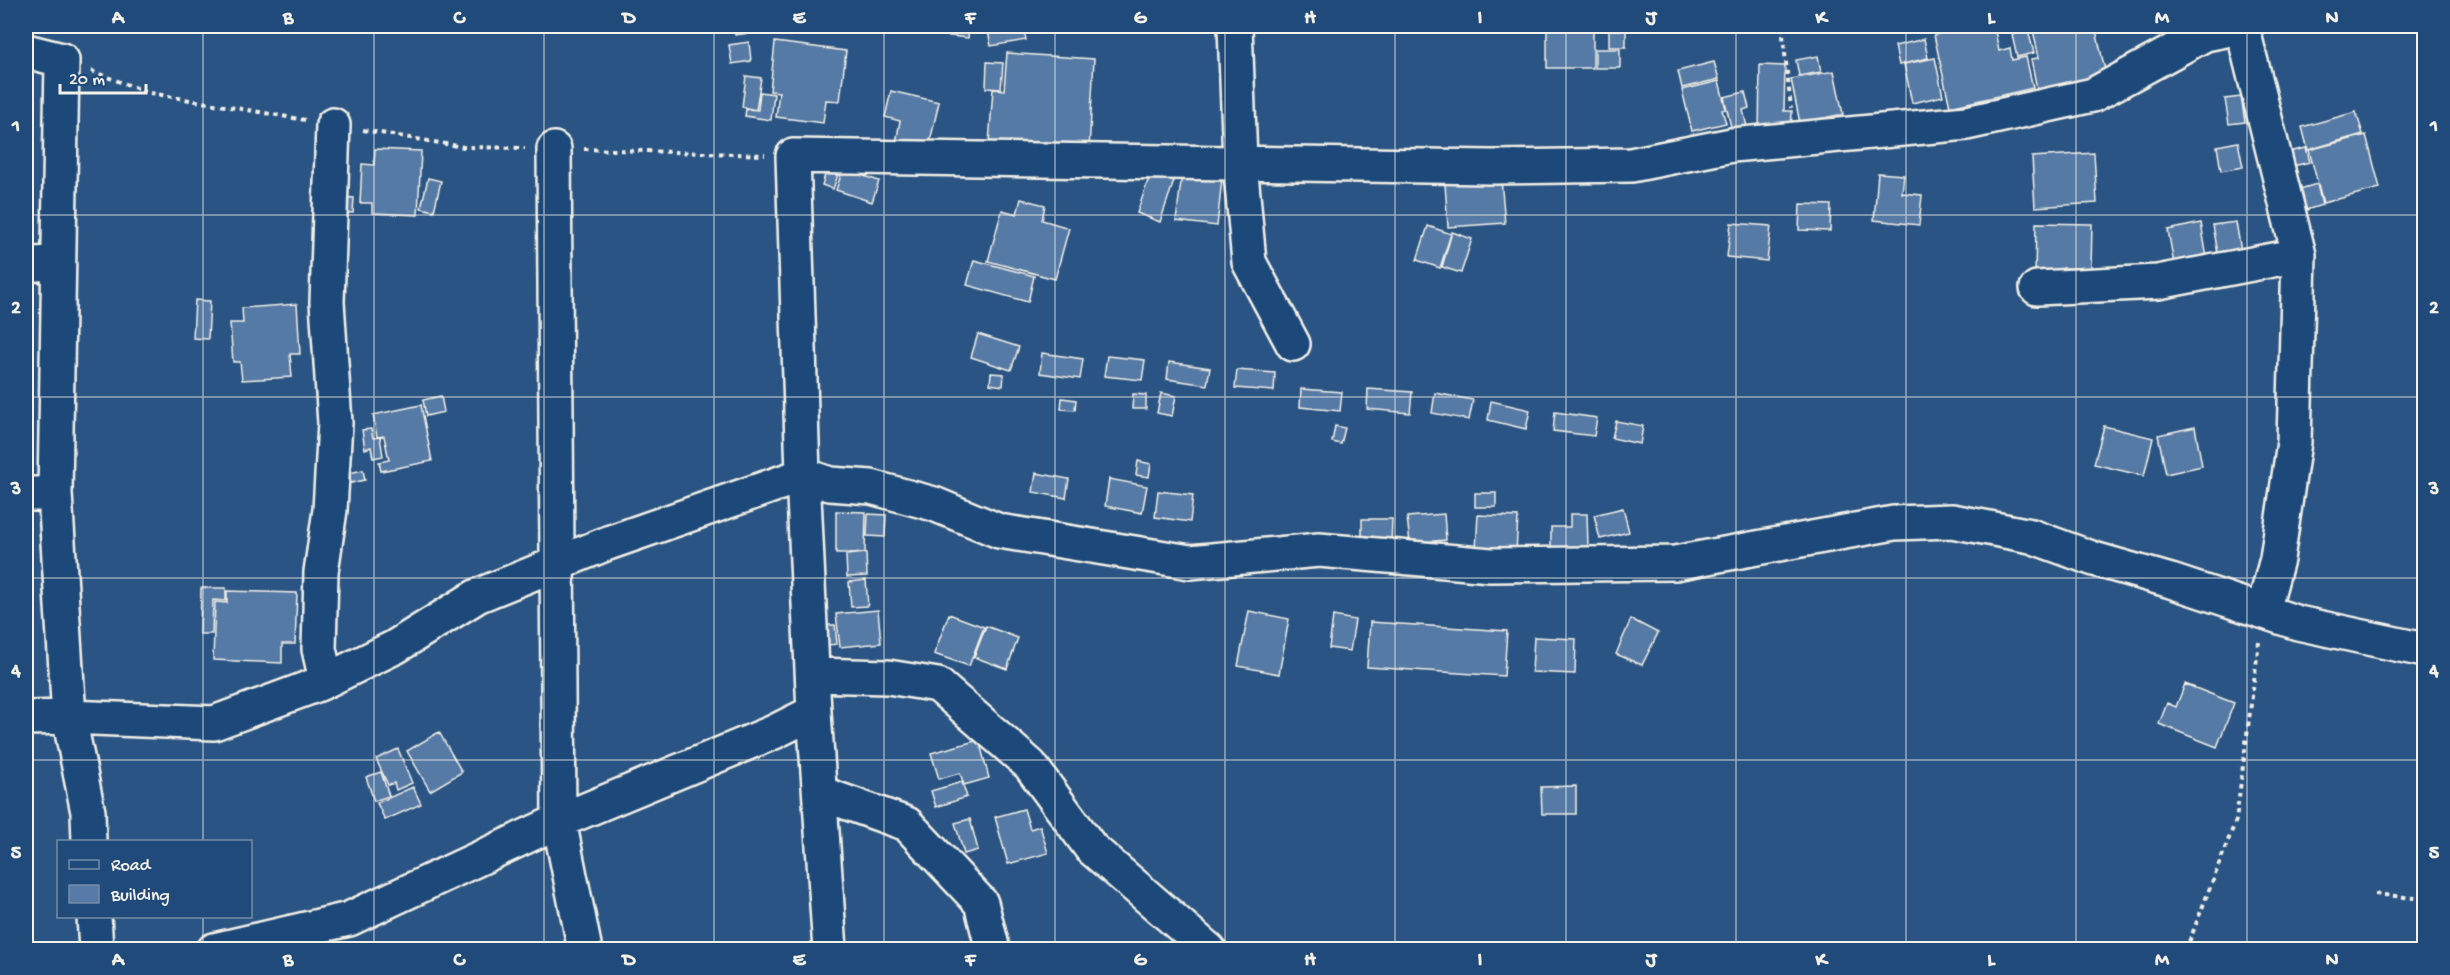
<svg xmlns="http://www.w3.org/2000/svg" width="2450" height="975" font-family="'Gochi Hand',sans-serif">
<style>
.building{fill:#577aa6;stroke:#f4f1e8;stroke-width:1.5}
.lines{fill:none;stroke-linecap:round;stroke-linejoin:round}
.minor-casing{stroke:#f4f1e8;stroke-width:38}
.path{stroke:#f4f1e8;stroke-width:4;stroke-dasharray:4.5 4.5;stroke-linecap:butt}
.minor{stroke:#1f4a7a;stroke-width:33}
.grid{fill:none;stroke:#f4f1e8;stroke-width:1.5;stroke-opacity:0.55}
.neatline{fill:none;stroke:#f4f1e8;stroke-width:2}
.grid-label{font-size:20px;text-anchor:middle;font-weight:bold;fill:#f4f1e8}
</style>
<rect width="100%" height="100%" fill="#2a5483"/>
<filter id="ink" filterUnits="userSpaceOnUse"><feTurbulence type="fractalNoise" baseFrequency=".0167" numOctaves="2"/><feDisplacementMap in="SourceGraphic" scale="12" xChannelSelector="R" yChannelSelector="G"/><feConvolveMatrix kernelMatrix="1 2 1 2 8 2 1 2 1" color-interpolation-filters="sRGB"/></filter>
<g filter="url(#ink)">
<!-- building -->
<path class="building" d="M521,26h30l-30,3z
M734,26h14l1,7 -14,2z
M885,26h51l-1,7z
M943,26h26l-1,12 -26,-3z
M987,26h36l3,14 -35,6z
M1547,26h46v42h-46z
M1976,26h18l5,25 11,-3 2,12 14,-3 7,31 -83,19 -16,-72z
M2052,26h43l12,53 -69,15 -7,-35 8,-1 -6,-28z
M1609,30h17v17h-17z
M2028,30l6,23 -17,4 -5,-22z
M1924,39l4,19 -29,7 -4,-19z
M749,42l2,19 -19,3 -3,-19z
M775,42l71,9 -6,50 -14,-1 -3,23 -47,-6 3,-25 -9,-1z
M1595,49h25v19h-25z
M1007,53l87,6 -5,91 -100,-7 4,-54 11,1z
M1818,56l3,16 -22,4 -3,-16z
M1935,58l8,38 -31,7 -8,-39z
M987,62l16,1 -2,26 -15,-1z
M1714,62l5,17 -37,9 -4,-17z
M1760,65l25,1 -1,45h8l-1,23 -32,-1z
M1834,71l9,43 -43,9 -9,-44z
M746,76l15,2 -5,32 -14,-3z
M1719,81l7,28 -4,1 4,13 -34,8 -10,-41z
M891,91l48,11 -12,53 -32,-7 5,-27 -15,-4z
M760,92l14,2 -3,26 -26,-4 1,-7 12,1z
M1745,92l4,16 -6,2 4,17 -15,4 -8,-34z
M2241,97l4,25 -16,2 -4,-25z
M2356,112l7,22 -55,16 -6,-23z
M2366,135l14,53 -57,15 -14,-53z
M2238,142l5,25 -22,4 -4,-25z
M2306,148l4,14 -17,4 -4,-14z
M375,149l46,2 -3,64 -46,-2v-10h-12l2,-39 12,1z
M2094,153l3,50 -62,4 -3,-50z
M828,165l12,4 -7,20 -11,-4z
M843,169l36,12 -7,21 -36,-12z
M1152,169l23,9 -15,44 -23,-9z
M1878,173l26,2 -2,18 20,2 -3,30 -45,-5z
M1182,174l40,4 -5,48 -41,-5z
M428,178l13,3 -7,30 -13,-3z
M1501,180l4,43 -57,4 -3,-43z
M2317,184l5,21 -16,5 -6,-21z
M339,197l15,1 -1,15 -15,-1z
M1021,199l24,6 -3,15 27,8 -14,51 -67,-18 14,-51 15,4z
M1800,204l31,1 -1,26 -31,-1z
M2236,222l5,29 -23,3 -5,-29z
M1731,223l40,3 -4,35 -40,-4z
M2036,223l56,1 -1,45 -28,-1v8l-28,-1z
M2201,223l7,41 -33,6 -7,-40z
M1428,226l23,8 -11,34 -23,-8z
M1452,232l20,7 -11,34 -19,-6z
M974,260l60,16 -6,26 -61,-17z
M195,300l15,1 -2,38 -15,-1z
M297,304l3,50h-10l2,23 -50,3 -2,-18h-7l-3,-39h13l-1,-15z
M978,334l41,13 -8,23 -40,-13z
M1042,353l41,6 -3,20 -40,-6z
M1107,356l38,4 -3,20 -38,-4z
M1169,362l41,6 -3,17 -40,-6z
M1237,370l38,3 -1,18 -39,-3z
M991,373l13,1 -1,12 -13,-2z
M1301,389l41,3 -2,19 -40,-4z
M1368,389l44,3 -2,21 -43,-4z
M1161,393l15,3 -4,20 -15,-3z
M1435,393l38,7 -4,20 -37,-7z
M1133,394l13,1v14h-14z
M441,396l3,16 -18,4 -3,-16z
M1062,398l14,2 -1,10 -14,-1z
M1491,401l39,9 -4,19 -38,-9z
M421,405l11,56 -51,10 -2,-9 10,-2 -5,-24 -7,1 -4,-22z
M1555,412l42,6 -3,18 -41,-5z
M1616,421l27,5 -3,18 -28,-6z
M1335,426l10,2 -4,16 -9,-2z
M2104,426l49,12 -9,38 -50,-12z
M2195,427l7,39 -36,8 -8,-39z
M371,429l2,9 7,-1 3,19 -10,2 -2,-11 -6,2 -3,-19z
M1138,461l13,3 -2,13 -13,-2z
M363,470l2,10 -14,3 -2,-10z
M1036,473l33,6 -3,19 -33,-6z
M1109,479l38,7 -5,27 -37,-7z
M1158,491l35,4 -3,27 -35,-5z
M1475,493h21v14h-21z
M1623,508l6,24 -29,7 -6,-24z
M836,511l30,1 -1,41h-29z
M868,514l18,1 -1,22 -18,-1z
M1444,514l2,26 -36,3 -3,-26z
M1570,514h17l1,33h-37v-20h19z
M1478,515l40,2 -2,35 -40,-3z
M1362,519h30l-1,25 -29,-1z
M866,553l1,23 -20,1 -1,-22z
M866,580l2,26 -17,1 -2,-25z
M201,588h25v13l-13,-1 -1,34h-12z
M227,591l70,2 -2,51h-13v19l-69,-3 2,-58 12,1z
M878,610l3,33 -41,4 -4,-33z
M1249,611l40,8 -10,55 -41,-8z
M949,614l35,13 -15,39 -35,-12z
M1333,616l22,4 -5,31 -21,-3z
M1631,619l27,14 -16,32 -26,-11z
M1370,622l137,9 -3,45 -137,-9z
M826,625h9l2,19 -9,1z
M986,626l32,12 -11,31 -33,-12z
M1534,637l42,2 -1,35 -43,-2z
M2185,684l49,19 -17,44 -58,-23 8,-21 9,4z
M439,732l23,40 -32,19 -23,-40z
M979,740l10,38 -25,7 -4,-12 -21,6 -8,-26z
M398,749l14,34 -16,7 -2,-7 -6,2 -12,-26z
M381,772l8,24 -15,5 -8,-24z
M962,782l5,15 -31,10 -5,-16z
M1576,786v28h-34l-1,-27z
M413,787l8,17 -36,16 -8,-17z
M1024,809l6,20 10,-3 8,27 -40,11 -13,-47z
M970,819l8,31 -14,4 -9,-31z
M695,946l1,4 -17,-1z"/>
<g class="lines">
<defs>
<path id="minor" d="M1235,26l5,136 9,100 44,82
M2242,26l57,229 -5,187 -17,117 -14,52
M26,51l36,9 -7,434 14,223 19,95 1,30
M554,149l5,672 26,129
M26,265l32,-3
M2037,288l121,-6 141,-27
M26,494h29
M813,675l75,2 50,8 92,80 61,83 118,102
M326,680l-7,-31 2,-77 9,-62 5,-87 -8,-121 6,-177
M814,712l16,238
M26,718l43,-1 145,6 105,-39 76,-37 82,-51 131,-53 195,-68 27,9 41,3 63,17 65,27 191,31 129,-12 172,15 184,-2 219,-40 58,-2 79,15 63,23 77,22 127,42 126,27
M820,793l87,31 74,79 12,47
M94,916l2,34
M214,950l135,-31 210,-98 215,-89 40,-20 -11,-237 -10,-319 698,11 140,-2 101,-20 235,-22 126,-28 112,-61 40,-8"/>
</defs>
<!-- minor casing -->
<use href="#minor" class="minor-casing"/>
<!-- path -->
<path class="path" d="M1782,26l9,82
M91,71l59,22 155,27
M363,130l101,17 61,1
M584,149l181,6
M2375,894l49,5
M2186,950l50,-130 23,-178"/>
<!-- minor -->
<use href="#minor" class="minor"/>
</g>
</g>
<!-- grid -->
<path class="grid" d="M203,26v816M374,26v924M544,26v924M714,26v924M884,26v924M1055,26v924M1225,26v924M1395,26v924M1566,26v924M1736,26v924M1906,26v924M2076,26v924M2247,26v924M26,215h2398M26,397h2398M26,578h2398M26,760h2398M203,916v34"/>
<!-- margin -->
<rect width="2450" height="975" fill="none" stroke="#1f4a7a" stroke-width="66"/>
<!-- legend -->
<rect x="57" y="840" width="195" height="78" fill="#1f4a7a" stroke="#748da6" stroke-width="1.5"/>
<rect x="69" y="860" width="30" height="9" fill="#1f4a7a" stroke="#748da6" stroke-width="1.5"/>
<text x="111" y="870" font-size="18" fill="#f4f1e8">Road</text>
<rect x="69" y="885" width="30" height="18" fill="#577aa6" stroke="#748da6" stroke-width="1.5"/>
<text x="111" y="900" font-size="18" fill="#f4f1e8">Building</text>
<!-- scale -->
<path d="M60 84v9h86v-9" fill="none" stroke="#f4f1e8" stroke-width="3"/>
<text x="69" y="84" font-size="18" fill="#f4f1e8" stroke="#1f4a7a" stroke-width="4.5" paint-order="stroke">20 m</text>
<rect x="33" y="33" width="2384" height="909" class="neatline"/>
<g class="grid-label">
<text x="118" y="23">A</text>
<text x="288" y="23">B</text>
<text x="459" y="23">C</text>
<text x="629" y="23">D</text>
<text x="799" y="23">E</text>
<text x="970" y="23">F</text>
<text x="1140" y="23">G</text>
<text x="1310" y="23">H</text>
<text x="1480" y="23">I</text>
<text x="1651" y="23">J</text>
<text x="1821" y="23">K</text>
<text x="1991" y="23">L</text>
<text x="2162" y="23">M</text>
<text x="2332" y="23">N</text>
<text x="16" y="131">1</text>
<text x="2434" y="131">1</text>
<text x="16" y="313">2</text>
<text x="2434" y="313">2</text>
<text x="16" y="494">3</text>
<text x="2434" y="494">3</text>
<text x="16" y="676">4</text>
<text x="2434" y="676">4</text>
<text x="16" y="858">5</text>
<text x="2434" y="858">5</text>
<text x="118" y="965">A</text>
<text x="288" y="965">B</text>
<text x="459" y="965">C</text>
<text x="629" y="965">D</text>
<text x="799" y="965">E</text>
<text x="970" y="965">F</text>
<text x="1140" y="965">G</text>
<text x="1310" y="965">H</text>
<text x="1480" y="965">I</text>
<text x="1651" y="965">J</text>
<text x="1821" y="965">K</text>
<text x="1991" y="965">L</text>
<text x="2162" y="965">M</text>
<text x="2332" y="965">N</text>
</g>
</svg>
